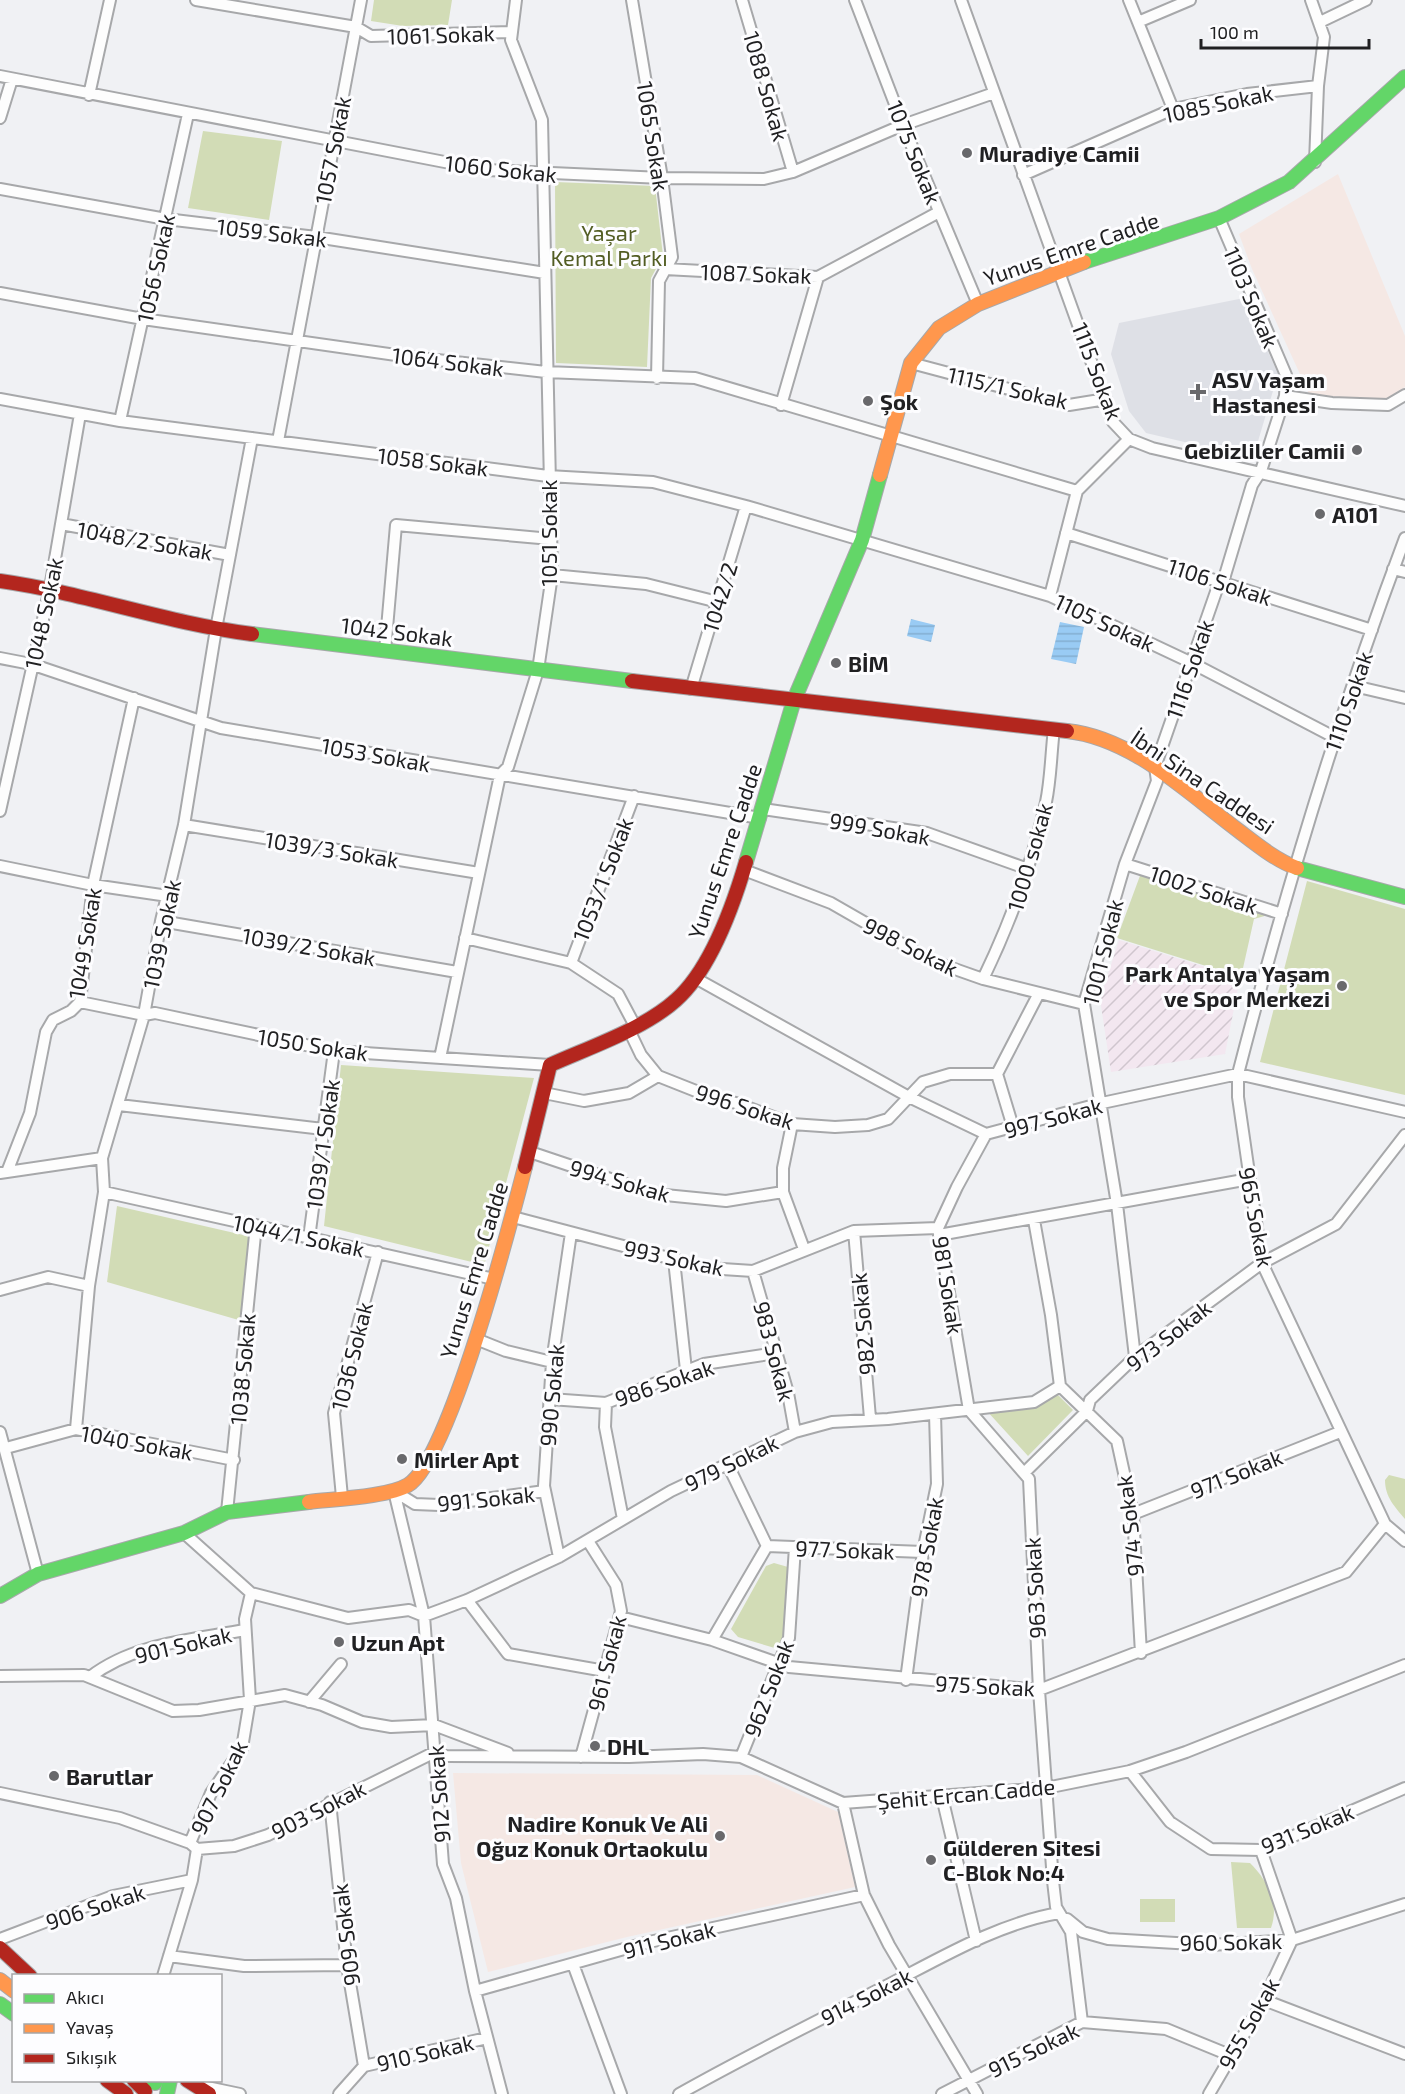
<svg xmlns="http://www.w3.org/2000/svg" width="1405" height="2094" font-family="'Exo 2',sans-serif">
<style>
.built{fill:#dee0e6}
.industrial{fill:url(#industrial-furrows)}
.education{fill:#f5e8e4}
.green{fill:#d2dcb6}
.water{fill:url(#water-rules)}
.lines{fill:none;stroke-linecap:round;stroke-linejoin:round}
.street-casing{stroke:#a7a8aa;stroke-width:14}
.fast-casing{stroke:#a7a8aa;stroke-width:16}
.slow-casing{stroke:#a7a8aa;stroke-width:16}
.jam-casing{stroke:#a7a8aa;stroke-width:16}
.street{stroke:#fdfdfd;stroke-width:10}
.fast{stroke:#63d668;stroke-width:14}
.slow{stroke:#ff974d;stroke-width:14}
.jam{stroke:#b3261e;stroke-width:14}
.poi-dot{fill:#69696c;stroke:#fdfdff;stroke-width:2}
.labels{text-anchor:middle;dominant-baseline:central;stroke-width:6;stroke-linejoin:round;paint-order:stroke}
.street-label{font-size:22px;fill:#202022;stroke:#fdfdff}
.poi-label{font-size:22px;font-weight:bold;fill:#202022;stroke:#fdfdff;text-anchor:start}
.park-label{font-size:22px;fill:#525d23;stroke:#fdfdff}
</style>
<defs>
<pattern id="industrial-furrows" width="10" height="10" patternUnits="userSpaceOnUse" patternTransform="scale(1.5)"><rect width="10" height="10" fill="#f3e7f0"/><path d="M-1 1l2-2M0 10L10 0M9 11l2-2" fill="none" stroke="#d0c6ce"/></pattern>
<pattern id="water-rules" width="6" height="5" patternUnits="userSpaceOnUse" patternTransform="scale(1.5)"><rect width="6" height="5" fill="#99cbf4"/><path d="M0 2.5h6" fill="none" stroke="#84aed1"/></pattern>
</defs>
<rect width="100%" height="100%" fill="#f0f1f4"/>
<!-- built -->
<path class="built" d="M1244,298l34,76 -25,84 -107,-25 -17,-22 -18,-57 8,-31z"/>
<!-- industrial -->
<path class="industrial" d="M1119,940l121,38 -15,76 -114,18 -11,-73z"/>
<!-- education -->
<path class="education" d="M1338,174l67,162v51l-19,12h-54l-22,-3 -58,-127 -13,-35z
M453,1773l304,2 81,37 17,75 -228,50 -139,35 -27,-109z"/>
<!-- green -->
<path class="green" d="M374,0h78l-4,25 -45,1 -32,-5z
M203,131l79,10 -13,79 -81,-12z
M555,182l100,4 8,70 -12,22 -4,89 -91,-4z
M1141,873l127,42 -14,4 -13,58 -124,-39z
M1307,881l98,28v186l-145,-33z
M341,1065l193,13 -49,184 -5,2 -156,-38z
M117,1206l135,31 -10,84 -135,-39z
M1056,1393l17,17 -45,46 -42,-46z
M1389,1475l16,4v40c-10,-12 -20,-22 -20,-39z
M774,1563l14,4 -5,68 -5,14 -40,-12 -7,-8 35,-63z
M1231,1862l19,1c17,17 30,40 21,65h-34z
M1140,1899h35v23h-35z"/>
<!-- water -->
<path class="water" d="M911,619l24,6 -4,17 -24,-6z
M1060,622l24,5 -8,37 -25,-5z"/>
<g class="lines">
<defs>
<path id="street" d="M196,0l160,27 15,9 140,-4
M632,0l30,178 10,79 -13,24 -2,97
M742,0l51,172
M855,0l48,125 75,179
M961,0l152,422 16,17 23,9 253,58
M1129,0l44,109
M1311,0l13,37 -6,49 -3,76
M1138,22l52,-22
M1320,22l46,-22
M0,76l486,94 176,8 102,1 29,-7 110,-47 91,-32
M89,95l21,-95
M0,118l12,-39
M1023,175l150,-66 74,-15 71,-8
M0,189l166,30 150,18 229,36
M1219,218l67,157 -1,21 47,7 56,2 17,-10
M665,269l153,8 121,-65
M0,293l143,26 267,38 136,15 149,6 382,113
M911,363l158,42 37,-6
M0,399l120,22 428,55 105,6 93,24 304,90 140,66 144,75
M781,405l37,-128
M120,421l68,-307
M278,441l83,-441
M61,524l169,31
M1066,533l306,97
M1405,538c-66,175 -120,354 -167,536v23l24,166 123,261 20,17
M1393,569l12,3
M552,575l94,9 72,18
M1050,596l27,-105 52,-52
M385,651l11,-126 155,14
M0,658l31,6 190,64 539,90
M1354,686l51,12
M691,689l55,-183
M763,809l164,24 101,36
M0,811l50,-223 30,-174
M184,825l295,48
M1125,864l157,50
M0,866l93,19 75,11
M744,870l87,33 101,58 51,18 101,25
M161,921l296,51
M465,938l106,25 47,31 17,32
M571,963l63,-167
M697,979l212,118 77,37 116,-31 136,-29 167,38
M983,979c27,-56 49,-115 63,-177 5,-24 5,-49 8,-73
M80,1002l64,13 11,-2 179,38 216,14
M629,1030l12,25 17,21 53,21 25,6 56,21 43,3 33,-2 20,-6 35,-37 27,-8h47l41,-79
M440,1058l60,-283 8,-8 30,-97 14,-95 -10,-455 -31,-80 5,-40
M997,1074l16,53
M544,1093l40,8 45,-8 29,-17
M119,1105l204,24
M792,1124l-9,44v24l21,57
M986,1134l-29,53 -19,41 31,182 60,69 10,211 14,191 3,26 15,25 11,90
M530,1152l125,42 71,7 57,-9
M7,1172l23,-59 16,-81 7,-12 18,-9 9,-9 13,-117 41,-187
M0,1173l102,-15
M104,1192l390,87
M513,1217l194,51 46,3 101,-40 84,-3
M1034,1220l17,95 9,71 57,55 16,73 8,139
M854,1231l16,187
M939,1235l310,-56
M309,1238l25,-187
M674,1260l12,110
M753,1271l35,122 7,39
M0,1290l48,-13 41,9
M476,1339l30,12 46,11
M1135,1357l-18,-153 -33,-200 41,-140 32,-83 -2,-14 63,-181 5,-4 29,-97 9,-14 24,-75
M550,1399l56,4 98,-39 72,-11
M606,1403l-1,24 18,92
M76,1429l13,-143 15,-94 -2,-34 42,-143 17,-94 23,-96 32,-196 36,-191
M0,1432l38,142
M6,1448l70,-19 158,31
M1024,1473l63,-62 3,-11 45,-43 127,-94 74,-39 69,-89
M394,1491l30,125 19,248 13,34 19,93 27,103
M394,1491l21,13 24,1 106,-14
M342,1497l-8,-84 44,-161
M227,1512l29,-287
M1133,1514l207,-82
M184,1533l67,60 97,25 61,-8 15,6 43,-16 92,-43 112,-66 124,-59 37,-10 56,-3 146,-17 26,-16
M767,1546l156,6
M559,1557l-15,-71 8,-124 19,-129
M467,1600l41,54 97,17
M620,1617l92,23 77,27 250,23 307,-118 39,-48
M712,1640l55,-94 -40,-83
M0,1676l84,-1 89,36 26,-1 86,-15 37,10 40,17 29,5 43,-2 74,28
M90,1677c44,-34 102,-37 155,-47
M906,1680l17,-128 14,-68 -2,-70
M309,1702l32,-38
M581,1757l40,-146 -5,-26 -28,-44
M741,1757l48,-119 6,-91
M1130,1771l40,51 41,27 50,1 144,-62
M0,1793l120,25 70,25
M942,1797l34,144
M330,1802l17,163 17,101
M843,1803l21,92 25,50 88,149
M197,1849l37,-3 34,-11 167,-83 11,4 183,1 74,-3 38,3 102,46 203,-15 84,-17 56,-19 219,-87
M1067,1919l16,13 25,7 102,6 82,-5 113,-36
M0,1939l113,-43 79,-16
M169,1956l75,10 103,-1
M573,1964l48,130
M163,1976l29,-96 5,-31 -7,-6 21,-50 31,-45 8,-48 -5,-81 6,-26
M475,1991l174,-49 215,-47
M1264,2000l141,54
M202,2086l38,8
M339,2094l25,-28 123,-28
M679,2094c69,-39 140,-74 211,-110 54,-28 110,-61 169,-71
M942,2094l140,-72 84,7 66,27
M1209,2094l55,-94 28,-60 -31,-90"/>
<path id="fast" d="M1084,262l135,-44 70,-36 116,-105
M252,634l380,47
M746,862l48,-162 68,-160 18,-65
M1297,868l108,29
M0,1596l38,-22 146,-41 43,-21 82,-10
M0,2004l14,10
M153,2080l2,3
M167,2094l3,-14"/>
<path id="slow" d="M880,475l31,-112 28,-35 39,-24 106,-42
M1067,731c66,7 121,62 172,100 17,13 38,30 58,37
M309,1502c25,-3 79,-5 99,-17 41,-24 103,-264 117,-318
M0,1980l14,11"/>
<path id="jam" d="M0,581c85,12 166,42 252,53
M632,681l435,50
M525,1167l25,-102c40,-18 94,-36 126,-65 35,-31 57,-94 70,-138
M0,1948l30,28
M107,2080l19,14
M134,2080l11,11
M187,2080l22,14"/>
</defs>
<!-- street casing -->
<use href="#street" class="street-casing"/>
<!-- fast casing -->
<use href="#fast" class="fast-casing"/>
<!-- slow casing -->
<use href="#slow" class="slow-casing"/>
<!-- jam casing -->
<use href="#jam" class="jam-casing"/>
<!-- street -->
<use href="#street" class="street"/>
<!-- fast -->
<use href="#fast" class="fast"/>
<!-- slow -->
<use href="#slow" class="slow"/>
<!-- jam -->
<use href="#jam" class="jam"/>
</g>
<!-- markers -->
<g class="poi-dot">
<circle cx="967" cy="153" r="6"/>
<path d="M1195 383h6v6h6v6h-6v6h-6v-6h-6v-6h6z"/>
<circle cx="868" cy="401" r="6"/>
<circle cx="1357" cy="450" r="6"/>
<circle cx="1320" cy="514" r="6"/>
<circle cx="836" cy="663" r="6"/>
<circle cx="1342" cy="986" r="6"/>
<circle cx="402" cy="1459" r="6"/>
<circle cx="339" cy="1642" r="6"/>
<circle cx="595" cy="1746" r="6"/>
<circle cx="54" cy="1776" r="6"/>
<circle cx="720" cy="1836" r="6"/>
<circle cx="931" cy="1860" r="6"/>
</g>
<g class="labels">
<!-- street labels -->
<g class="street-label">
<text transform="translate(441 34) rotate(-2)">1061 Sokak</text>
<text transform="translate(767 86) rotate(74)">1088 Sokak</text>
<text transform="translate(1218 103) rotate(-12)">1085 Sokak</text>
<text transform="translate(654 136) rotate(81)">1065 Sokak</text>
<text transform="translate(332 150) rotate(-79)">1057 Sokak</text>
<text transform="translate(915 152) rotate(68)">1075 Sokak</text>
<text transform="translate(501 168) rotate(6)">1060 Sokak</text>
<text transform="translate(272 232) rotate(7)">1059 Sokak</text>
<text transform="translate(1071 248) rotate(-19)">Yunus Emre Cadde</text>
<text transform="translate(155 268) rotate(-78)">1056 Sokak</text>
<text transform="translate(756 273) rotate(2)">1087 Sokak</text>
<text transform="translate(1252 297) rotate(67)">1103 Sokak</text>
<text transform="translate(448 361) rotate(7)">1064 Sokak</text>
<text transform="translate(1098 371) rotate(69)">1115 Sokak</text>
<text transform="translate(1008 387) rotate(13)">1115/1 Sokak</text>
<text transform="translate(433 461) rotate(7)">1058 Sokak</text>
<text transform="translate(548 533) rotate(-90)">1051 Sokak</text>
<text transform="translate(145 540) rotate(10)">1048/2 Sokak</text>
<text transform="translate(1220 581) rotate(18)">1106 Sokak</text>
<text transform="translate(719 597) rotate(-73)">1042/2</text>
<text transform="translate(43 613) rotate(-78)">1048 Sokak</text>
<text transform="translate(1105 622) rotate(25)">1105 Sokak</text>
<text transform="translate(397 631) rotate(7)">1042 Sokak</text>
<text transform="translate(1189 669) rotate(-71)">1116 Sokak</text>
<text transform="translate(1348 701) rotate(-71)">1110 Sokak</text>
<text transform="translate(376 754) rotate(10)">1053 Sokak</text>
<text transform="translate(1203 781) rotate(34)">İbni Sina Caddesi</text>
<text transform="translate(880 828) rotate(10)">999 Sokak</text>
<text transform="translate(332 849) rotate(9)">1039/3 Sokak</text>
<text transform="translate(724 851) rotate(-71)">Yunus Emre Cadde</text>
<text transform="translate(1029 857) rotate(-74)">1000 sokak</text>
<text transform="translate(602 879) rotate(-69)">1053/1 Sokak</text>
<text transform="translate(1204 889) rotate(18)">1002 Sokak</text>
<text transform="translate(161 934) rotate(-78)">1039 Sokak</text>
<text transform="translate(84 943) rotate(-81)">1049 Sokak</text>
<text transform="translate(309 946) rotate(10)">1039/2 Sokak</text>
<text transform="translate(911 946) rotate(27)">998 Sokak</text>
<text transform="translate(1102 952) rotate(-76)">1001 Sokak</text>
<text transform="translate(313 1044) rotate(9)">1050 Sokak</text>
<text transform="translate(745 1106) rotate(18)">996 Sokak</text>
<text transform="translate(1053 1117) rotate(-15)">997 Sokak</text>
<text transform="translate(322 1144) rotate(-82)">1039/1 Sokak</text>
<text transform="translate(620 1180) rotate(16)">994 Sokak</text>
<text transform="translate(1257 1217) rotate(79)">965 Sokak</text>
<text transform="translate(299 1235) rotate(12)">1044/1 Sokak</text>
<text transform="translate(674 1257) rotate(12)">993 Sokak</text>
<text transform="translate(473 1270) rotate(-73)">Yunus Emre Cadde</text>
<text transform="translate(949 1285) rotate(81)">981 Sokak</text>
<text transform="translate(862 1324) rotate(-95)">982 Sokak</text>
<text transform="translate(1168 1335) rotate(-38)">973 Sokak</text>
<text transform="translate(775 1351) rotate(75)">983 Sokak</text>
<text transform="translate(351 1356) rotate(-76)">1036 Sokak</text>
<text transform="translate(242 1369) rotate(-85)">1038 Sokak</text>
<text transform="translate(664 1382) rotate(-19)">986 Sokak</text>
<text transform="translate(551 1395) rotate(-85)">990 Sokak</text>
<text transform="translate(137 1442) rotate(10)">1040 Sokak</text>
<text transform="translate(731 1462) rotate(-26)">979 Sokak</text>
<text transform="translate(1236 1473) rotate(-22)">971 Sokak</text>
<text transform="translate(486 1498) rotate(-6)">991 Sokak</text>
<text transform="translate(1129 1526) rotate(-97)">974 Sokak</text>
<text transform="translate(926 1547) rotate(-80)">978 Sokak</text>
<text transform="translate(845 1549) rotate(2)">977 Sokak</text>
<text transform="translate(1034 1588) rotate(-93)">963 Sokak</text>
<text transform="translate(183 1644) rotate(-13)">901 Sokak</text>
<text transform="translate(606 1663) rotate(-76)">961 Sokak</text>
<text transform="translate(985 1685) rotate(3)">975 Sokak</text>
<text transform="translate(768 1688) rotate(-69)">962 Sokak</text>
<text transform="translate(218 1787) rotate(-64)">907 Sokak</text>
<text transform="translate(966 1793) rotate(-5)">Şehit Ercan Cadde</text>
<text transform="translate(438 1794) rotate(-94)">912 Sokak</text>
<text transform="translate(318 1809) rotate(-27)">903 Sokak</text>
<text transform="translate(1307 1828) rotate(-22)">931 Sokak</text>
<text transform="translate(95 1906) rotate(-18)">906 Sokak</text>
<text transform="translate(345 1935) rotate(-97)">909 Sokak</text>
<text transform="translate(669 1939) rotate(-14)">911 Sokak</text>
<text transform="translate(1231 1941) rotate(-1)">960 Sokak</text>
<text transform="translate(866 1996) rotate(-27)">914 Sokak</text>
<text transform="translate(1248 2023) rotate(-61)">955 Sokak</text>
<text transform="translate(1033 2049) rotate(-26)">915 Sokak</text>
<text transform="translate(425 2052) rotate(-13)">910 Sokak</text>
</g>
<!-- poi labels -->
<g class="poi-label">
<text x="979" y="153">Muradiye Camii</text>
<text x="1212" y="379">ASV Yaşam<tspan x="1212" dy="25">Hastanesi</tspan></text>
<text x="880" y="401">Şok</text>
<text x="1345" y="450" text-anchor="end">Gebizliler Camii</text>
<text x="1332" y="514">A101</text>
<text x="848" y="663">BİM</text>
<text x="1330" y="973" text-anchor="end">Park Antalya Yaşam<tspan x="1330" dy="25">ve Spor Merkezi</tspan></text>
<text x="414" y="1459">Mirler Apt</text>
<text x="351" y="1642">Uzun Apt</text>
<text x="607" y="1746">DHL</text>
<text x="66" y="1776">Barutlar</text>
<text x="708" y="1823" text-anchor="end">Nadire Konuk Ve Ali<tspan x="708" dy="25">Oğuz Konuk Ortaokulu</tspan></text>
<text x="943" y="1847">Gülderen Sitesi<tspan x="943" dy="25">C-Blok No:4</tspan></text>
</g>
<!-- park labels -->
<g class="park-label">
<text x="609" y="232">Yaşar<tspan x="609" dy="25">Kemal Parkı</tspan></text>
</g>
</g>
<!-- legend -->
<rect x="12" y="1974" width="210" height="108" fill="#fdfdff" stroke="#a5a5a7" stroke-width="1.5"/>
<rect x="24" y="1994" width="30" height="9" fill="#63d668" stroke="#a5a5a7" stroke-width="1.5"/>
<text x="66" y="2004" font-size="18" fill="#202022">Akıcı</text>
<rect x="24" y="2024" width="30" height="9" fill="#ff974d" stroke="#a5a5a7" stroke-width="1.5"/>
<text x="66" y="2034" font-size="18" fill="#202022">Yavaş</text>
<rect x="24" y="2054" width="30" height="9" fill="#b3261e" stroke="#a5a5a7" stroke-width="1.5"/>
<text x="66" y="2064" font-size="18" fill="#202022">Sıkışık</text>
<!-- scale -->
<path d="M1201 39v9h168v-9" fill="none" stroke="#202022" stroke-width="3"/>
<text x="1210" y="39" font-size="18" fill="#202022" stroke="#fdfdff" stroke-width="4.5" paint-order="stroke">100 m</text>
</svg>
